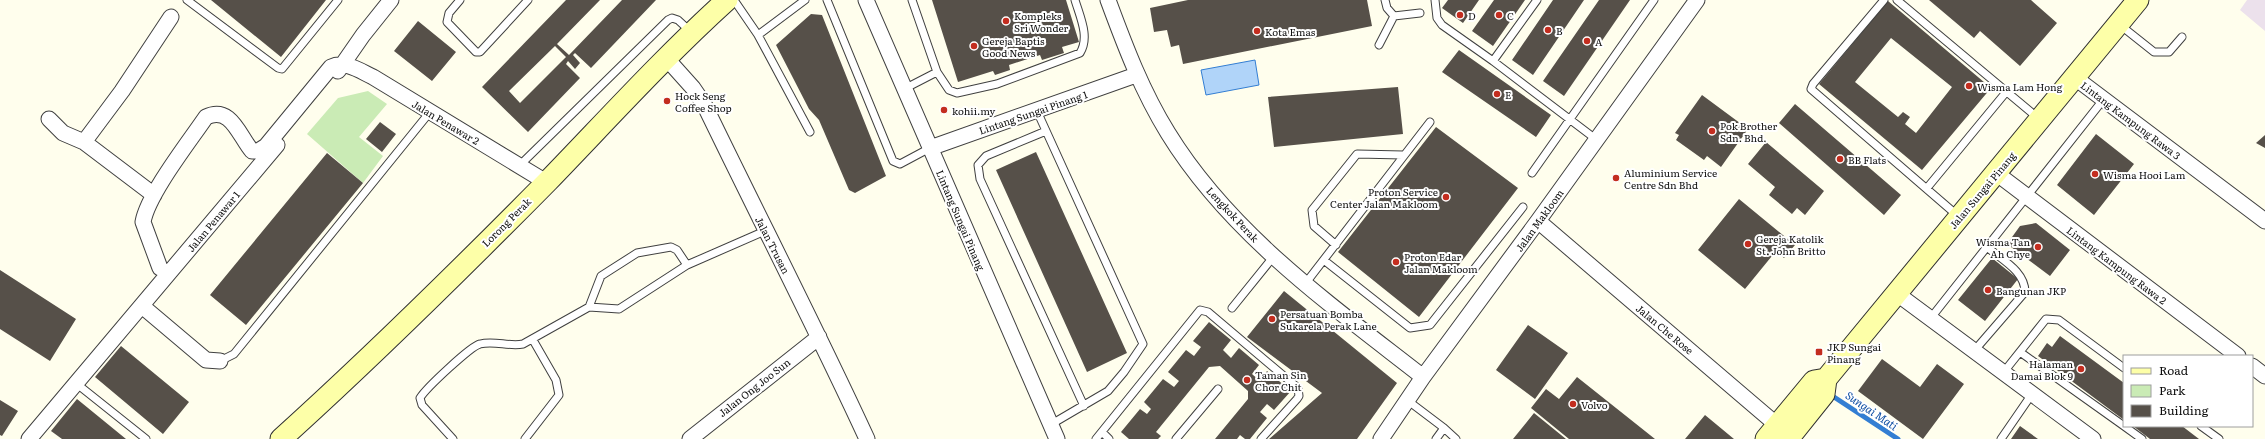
<svg xmlns="http://www.w3.org/2000/svg" width="2265" height="439" font-family="Literata,serif">
<style>
.industrial{fill:#ece1ec}
.green{fill:#caebb5}
.water{fill:#b0d4f9;stroke:#337ed3}
.lines{fill:none;stroke-linecap:round;stroke-linejoin:round}
.stream{stroke:#337ed3;stroke-width:5}
.building{fill:#565049;fill-rule:evenodd}
.lane-casing{stroke:#404040;stroke-width:9}
.street-casing{stroke:#404040;stroke-width:17}
.secondary-casing{stroke:#2f2f2f;stroke-width:23}
.lane{stroke:#fff;stroke-width:7}
.street{stroke:#fff;stroke-width:15}
.secondary{stroke:#fdffa8;stroke-width:21}
.poi-dot{fill:#c32d1f;stroke:#fff;stroke-width:1.5}
.labels{text-anchor:middle;dominant-baseline:central;stroke-width:4;stroke-linejoin:round;paint-order:stroke}
.poi-label{font-size:10px;fill:#0d0d0d;stroke:#fff;text-anchor:start}
.street-label{font-size:10px;fill:#0d0d0d;stroke:#fff}
.water-label{font-size:11px;font-style:italic;fill:#1150a4;stroke:#fff}
</style>
<rect width="100%" height="100%" fill="#fffeed"/>
<!-- industrial -->
<path class="industrial" d="M2247,0h18v31l-25,-21z"/>
<!-- green -->
<path class="green" d="M368,91l19,13 -28,33 24,19 -20,27 -56,-49 31,-36z"/>
<!-- water -->
<path class="water" d="M1255,60l4,25 -53,10 -5,-25z"/>
<g class="lines">
<!-- stream -->
<path class="stream" d="M1834,397l64,42"/>
</g>
<!-- building -->
<path class="building" d="M211,0h115l-45,57z
M566,0h34l-43,44 12,11 53,-55h34l-65,68 -16,-15 -2,2 7,8 -5,6 -7,-8 -2,3 14,14 -52,54 -46,-45zM555,46l11,11 -46,46 -11,-12z
M932,0h134l13,42 -17,5 2,6 -22,7 -2,-5 -31,10 1,5 -15,5 -2,-4 -35,11z
M1188,0h179l5,26 -189,38 -4,-19 -8,2 -4,-17 -13,2 -4,-24z
M1448,0h31l-16,23 -21,-15z
M1494,0h31l-32,46 -21,-15z
M1553,0h31l-51,75 -21,-15z
M1599,0h31l-66,96 -21,-15z
M1929,0h102l26,23 -37,43 -40,-35 -6,7z
M1888,1l103,87 -69,82 -103,-86zM1891,38l61,49 -36,46 -11,-9 5,-7 -7,-5 -5,5 -43,-35z
M811,14l11,1 64,161 -31,17 -6,-3 -30,-70 -10,-11 -33,-64z
M418,21l38,31 -24,29 -38,-30z
M1459,50l92,65 -15,22 -94,-65z
M1398,87l5,47 -129,13 -6,-50z
M1702,95l46,34 -27,38 -14,-11 -3,4 -28,-20 3,-5 -4,-2z
M1795,104l106,91 -17,20 -105,-92z
M380,122l16,12 -14,18 -16,-13z
M1436,127l82,61 -99,129 -81,-65z
M2096,134l38,30 -40,51 -37,-30z
M2265,135v13l-9,-5z
M1766,142l58,49 -19,24 -8,-7 -5,6 -23,-19 6,-8 -27,-23z
M1036,152l91,201 -40,19 -91,-202z
M327,153l36,30 -117,142 -36,-30z
M1739,199l56,46 -11,13 -8,-7 -31,38 -47,-39z
M2036,223l34,27 -20,26 -43,-32 13,-18z
M1992,258l26,21 -33,42 -27,-21z
M0,270l76,49 -26,42 -50,-32z
M1284,291l113,92 -40,56h-88l53,-46 -75,-56z
M1209,322l22,18 -8,10 8,8 8,-10 20,17 -7,9 8,7 7,-10 24,20 -17,19 -7,-6 -7,8 7,6 -17,21h-5l-5,-4 -3,4h-22l33,-40v-8l-28,-25 -11,1 -53,65 5,4 -3,3h-29l-8,-7 19,-23 7,5 4,-5 -7,-7 19,-23 11,8 5,-6 -11,-9 18,-22 8,6 7,-9 -8,-6z
M1528,325l40,28 -33,46 -39,-29z
M2060,336l64,47v37l-86,-64 9,-13 5,4z
M121,346l68,56 -26,32 -68,-57z
M1882,359l38,28 17,-23 27,20 -41,55 -65,-48z
M1577,377l78,62h-86l-38,-31 15,-19 13,10z
M77,399l49,40h-64l-11,-8z
M0,400l18,11 -16,25 -2,-1z
M1534,413l32,26h-53z
M1705,415l29,24h-49z
M2020,426l18,13h-27z
M2133,426h49l17,13h-49z"/>
<g class="lines">
<defs>
<path id="lane" d="M187,0l91,68 4,1 56,-69
M460,0l-11,13 -2,9 29,30h4l48,-52
M734,0l24,35 52,97
M827,0l66,161 7,3 30,-16
M1385,0l2,8 7,8 26,-3
M1435,0l2,18 5,7 51,36 104,79
M1884,0l-71,84 -2,5 147,127
M1897,0l141,118
M2120,25l34,27h15l13,-15
M758,35l47,-35
M1379,45l15,-29
M1493,61l44,-61
M937,72l12,18 8,3 40,-9 83,-31c10,-16 0,-36 -5,-53
M904,89l33,-17 -25,-72
M1037,111l106,233 -19,28 -16,19 -58,34
M1046,131l-60,25 -8,9 2,14 104,227
M519,166l149,-146 4,-2 6,2 13,12
M1532,173l122,-173
M1927,188l80,-97
M1336,245l-22,-19 -2,-16 45,-56 46,1
M1325,261l85,67 20,-3 93,-118
M1305,284l125,-162
M589,307l12,-31 36,-23 34,-6 6,3 10,15
M1232,308l42,-52
M1930,319l173,-219
M1974,351l51,-59c0,-21 -23,-32 -38,-45
M2020,352l104,74
M220,361l14,-7 196,-242
M2003,373l43,-54 13,1 65,48
M77,384l69,55
M1407,400l37,28
M2124,426l18,13
M2201,426l18,13
M1102,432l7,7
M453,439l-31,-34 -2,-7c6,-10 51,-52 60,-54 14,-4 29,3 43,0l66,-37 30,2 68,-44 78,-34
M525,439l34,-44 -3,-15 -23,-40
M1096,439l104,-129 8,2 90,76 1,8 -2,3 -36,40
M1176,439l42,-50
M1436,439l8,-11 12,11
M2001,439l31,-45"/>
<path id="street" d="M866,0l191,439
M1108,0c17,46 34,91 60,133 62,101 163,172 255,244
M667,59l26,29 11,16c54,112 111,222 163,335
M338,71l25,-36 28,-35
M2074,77l191,144
M49,119l14,14 21,9 70,53
M84,142l38,-51 49,-74
M930,148l206,-73
M1996,173l242,183
M1538,221l246,210
M160,268l-17,-46c5,-28 46,-80 63,-105 25,-12 33,19 46,34h6l8,-5 65,-79c14,-7 29,4 42,10l173,105
M1896,293l197,146
M142,306l64,54 14,1
M2252,366l13,10
M29,439l248,-294
M690,439l129,-102
M1381,439l42,-62 115,-156 159,-221"/>
<path id="secondary" d="M281,439c92,-83 180,-170 267,-258 59,-61 116,-124 179,-181
M1766,439l48,-58 12,-2
M1788,439l36,-45 2,-15 312,-379"/>
</defs>
<!-- lane casing -->
<use href="#lane" class="lane-casing"/>
<!-- street casing -->
<use href="#street" class="street-casing"/>
<!-- secondary casing -->
<use href="#secondary" class="secondary-casing"/>
<!-- lane -->
<use href="#lane" class="lane"/>
<!-- street -->
<use href="#street" class="street"/>
<!-- secondary -->
<use href="#secondary" class="secondary"/>
</g>
<!-- markers -->
<g class="poi-dot">
<circle cx="1460" cy="15" r="4"/>
<circle cx="1499" cy="15" r="4"/>
<circle cx="1006" cy="21" r="4"/>
<circle cx="1548" cy="30" r="4"/>
<circle cx="1257" cy="31" r="4"/>
<circle cx="1587" cy="41" r="4"/>
<circle cx="974" cy="46" r="4"/>
<circle cx="1969" cy="86" r="4"/>
<circle cx="1497" cy="94" r="4"/>
<circle cx="667" cy="101" r="4"/>
<circle cx="944" cy="110" r="4"/>
<circle cx="1712" cy="131" r="4"/>
<circle cx="1840" cy="159" r="4"/>
<circle cx="2095" cy="174" r="4"/>
<circle cx="1616" cy="178" r="4"/>
<circle cx="1446" cy="197" r="4"/>
<circle cx="1748" cy="244" r="4"/>
<circle cx="2038" cy="247" r="4"/>
<circle cx="1396" cy="262" r="4"/>
<circle cx="1988" cy="290" r="4"/>
<circle cx="1272" cy="319" r="4"/>
<rect x="1815" y="348" width="8" height="8" rx="2"/>
<circle cx="2081" cy="369" r="4"/>
<circle cx="1247" cy="380" r="4"/>
<circle cx="1573" cy="404" r="4"/>
</g>
<g class="labels">
<!-- poi labels -->
<g class="poi-label">
<text x="1014" y="15">Kompleks<tspan x="1014" dy="12">Sri Wonder</tspan></text>
<text x="1468" y="15">D</text>
<text x="1507" y="15">C</text>
<text x="1556" y="30">B</text>
<text x="1265" y="31">Kota Emas</text>
<text x="982" y="40">Gereja Baptis<tspan x="982" dy="12">Good News</tspan></text>
<text x="1595" y="41">A</text>
<text x="1977" y="86">Wisma Lam Hong</text>
<text x="1505" y="94">E</text>
<text x="675" y="95">Hock Seng<tspan x="675" dy="12">Coffee Shop</tspan></text>
<text x="952" y="110">kohii.my</text>
<text x="1720" y="125">Pok Brother<tspan x="1720" dy="12">Sdn. Bhd.</tspan></text>
<text x="1848" y="159">BB Flats</text>
<text x="1624" y="172">Aluminium Service<tspan x="1624" dy="12">Centre Sdn Bhd</tspan></text>
<text x="2103" y="174">Wisma Hooi Lam</text>
<text x="1438" y="191" text-anchor="end">Proton Service<tspan x="1438" dy="12">Center Jalan Makloom</tspan></text>
<text x="1756" y="238">Gereja Katolik<tspan x="1756" dy="12">St. John Britto</tspan></text>
<text x="2030" y="241" text-anchor="end">Wisma Tan<tspan x="2030" dy="12">Ah Chye</tspan></text>
<text x="1404" y="256">Proton Edar<tspan x="1404" dy="12">Jalan Makloom</tspan></text>
<text x="1996" y="290">Bangunan JKP</text>
<text x="1280" y="313">Persatuan Bomba<tspan x="1280" dy="12">Sukarela Perak Lane</tspan></text>
<text x="1827" y="346">JKP Sungai<tspan x="1827" dy="12">Pinang</tspan></text>
<text x="2073" y="363" text-anchor="end">Halaman<tspan x="2073" dy="12">Damai Blok 9</tspan></text>
<text x="1255" y="374">Taman Sin<tspan x="1255" dy="12">Chor Chit</tspan></text>
<text x="1581" y="404">Volvo</text>
</g>
<!-- street labels -->
<g class="street-label">
<text transform="translate(1033 112) rotate(-19)">Lintang Sungai Pinang 1</text>
<text transform="translate(2131 120) rotate(37)">Lintang Kampung Rawa 3</text>
<text transform="translate(446 122) rotate(31)">Jalan Penawar 2</text>
<text transform="translate(1982 190) rotate(-50)">Jalan Sungai Pinang</text>
<text transform="translate(1233 214) rotate(47)">Lengkok Perak</text>
<text transform="translate(961 220) rotate(67)">Lintang Sungai Pinang</text>
<text transform="translate(1539 220) rotate(-54)">Jalan Makloom</text>
<text transform="translate(213 221) rotate(-50)">Jalan Penawar 1</text>
<text transform="translate(506 222) rotate(-45)">Lorong Perak</text>
<text transform="translate(773 245) rotate(63)">Jalan Trusan</text>
<text transform="translate(2117 265) rotate(37)">Lintang Kampung Rawa 2</text>
<text transform="translate(1665 329) rotate(40)">Jalan Che Rose</text>
<text transform="translate(754 387) rotate(-38)">Jalan Ong Joo Sun</text>
</g>
<!-- water labels -->
<g class="water-label">
<text transform="translate(1872 410) rotate(34)">Sungai Mati</text>
</g>
</g>
<!-- legend -->
<rect x="2123" y="355" width="130" height="72" fill="#ffffff" stroke="#9e9e9e"/>
<rect x="2131" y="368" width="20" height="6" fill="#fdffa8" stroke="#9e9e9e"/>
<text x="2159" y="375" font-size="12" fill="#0d0d0d">Road</text>
<rect x="2131" y="385" width="20" height="12" fill="#caebb5" stroke="#9e9e9e"/>
<text x="2159" y="395" font-size="12" fill="#0d0d0d">Park</text>
<rect x="2131" y="405" width="20" height="12" fill="#565049" stroke="#9e9e9e"/>
<text x="2159" y="415" font-size="12" fill="#0d0d0d">Building</text>
</svg>
